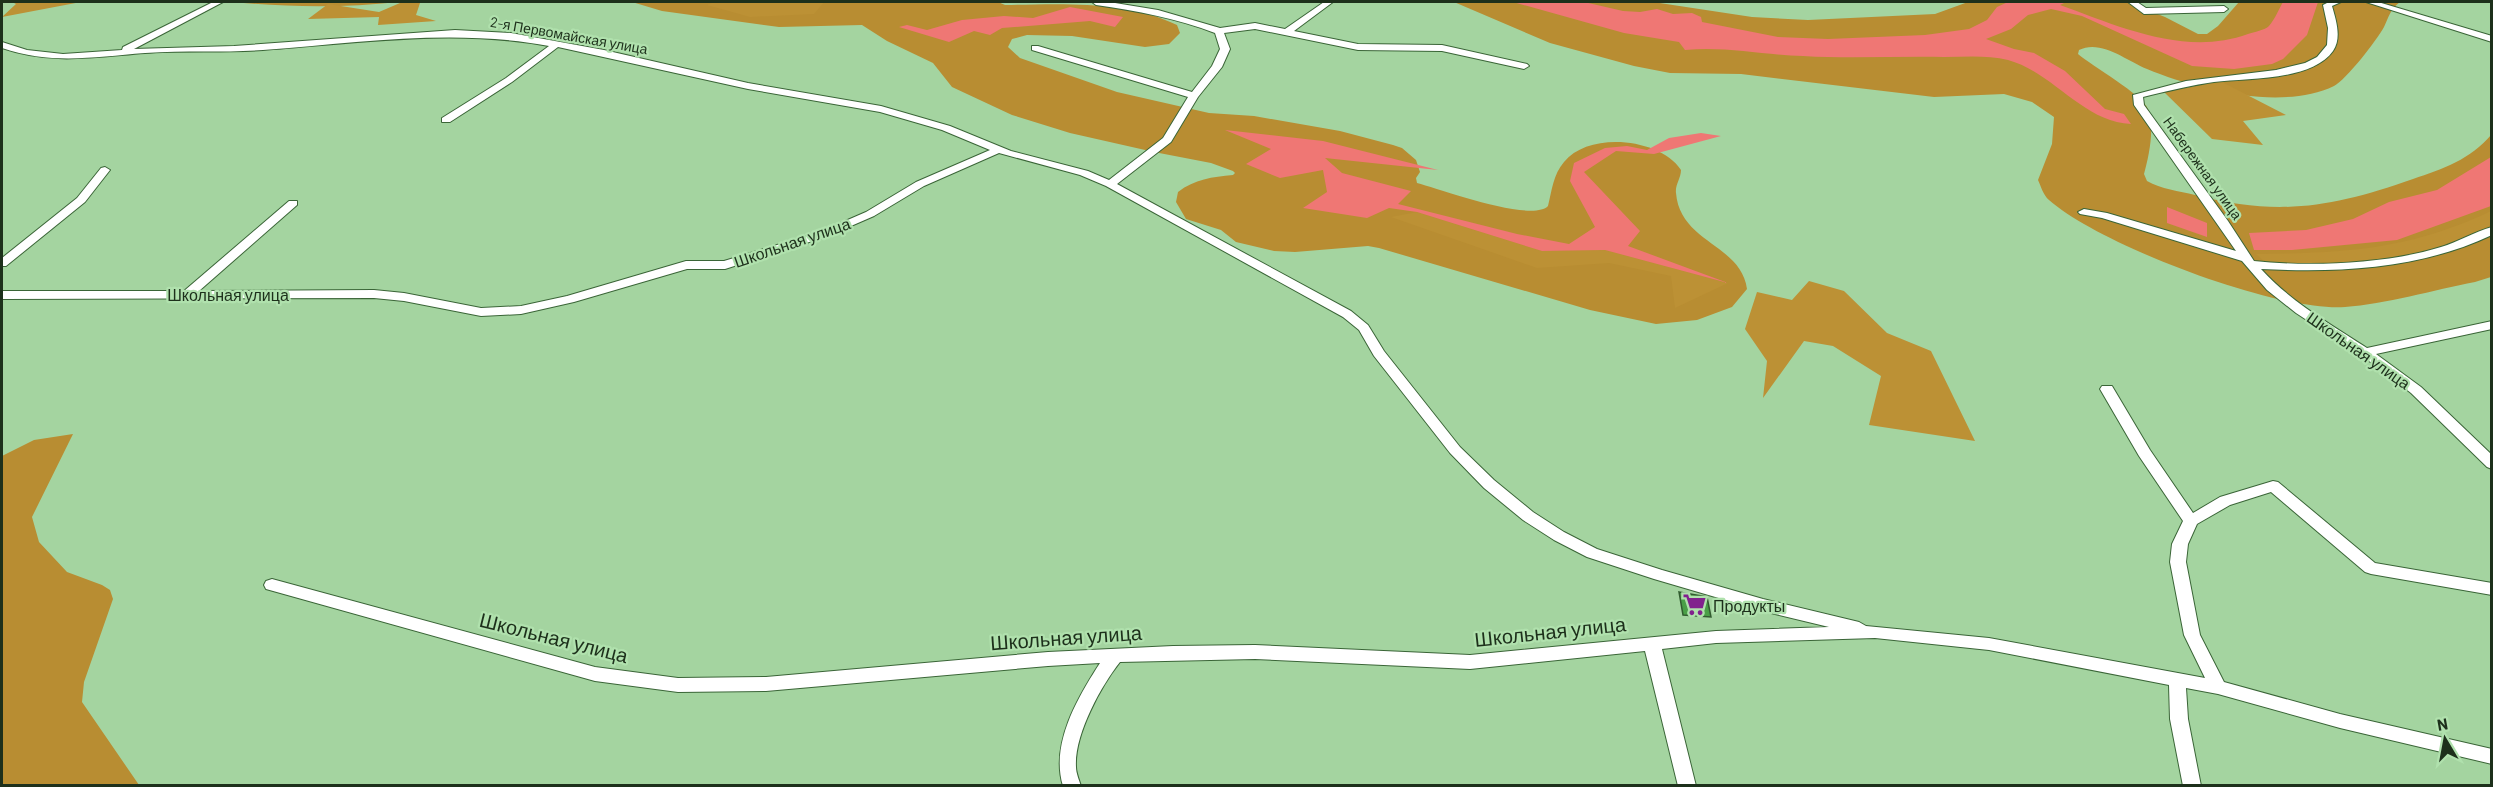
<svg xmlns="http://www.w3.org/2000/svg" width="2493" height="787" font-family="Barlow,sans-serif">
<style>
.green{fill:#b88d32}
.forest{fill:#bc9135}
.water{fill:#ef7774}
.building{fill:#4a9f47;stroke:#315c2f;stroke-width:1.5}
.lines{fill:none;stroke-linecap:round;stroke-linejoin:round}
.street-casing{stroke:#3a6537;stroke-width:2}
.street{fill:#fff;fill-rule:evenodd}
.labels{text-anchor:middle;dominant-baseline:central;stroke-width:4.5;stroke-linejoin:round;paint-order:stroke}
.far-street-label{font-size:14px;fill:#1d301b;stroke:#b0e1ad}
.street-label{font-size:16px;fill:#1d301b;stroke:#b0e1ad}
.poi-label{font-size:16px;fill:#1d301b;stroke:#b0e1ad;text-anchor:start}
.near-street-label{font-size:20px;fill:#1d301b;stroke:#b0e1ad}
</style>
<rect width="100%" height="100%" fill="#a4d4a0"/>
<!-- green -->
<path class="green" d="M231,2h168c-56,6 -112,5 -168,0z
M632,2h366l7,3c54,-1 122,-5 172,20l3,8 -11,11 -24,3 -73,-11 -45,-1 -15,4 -4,8 12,11 97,34 92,21 45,3 86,15 53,14 9,3 14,12 4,12 -4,6 1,5c23,6 115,40 131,23 4,-16 5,-31 16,-44 25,-31 96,-24 117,8 0,8 -6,15 -5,23 4,50 65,51 71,96l-15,18 -35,13 -41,4 -66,-14 -211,-62 -11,-2 -73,6 -21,-1 -38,-9 -15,-12 -35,-11 -10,-17 2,-10c17,-13 34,-15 55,-17l2,-2 -2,-2 -22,-8 -57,-11 -84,-19 -58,-18 -60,-28 -19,-24 -46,-22 -25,-16 -83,2 -117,-16z
M1454,2h199l99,15 56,3 127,-6 33,-12h159l38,15 33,17h9l11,-8 21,-24h161c-10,7 -11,15 -16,25 -7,13 -38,53 -50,59 -52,25 -136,4 -187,-17 -20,-8 -46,-30 -68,-19l-1,4c14,12 65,41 70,55 7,19 1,47 -4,65l3,7c14,8 32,10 48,14 84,22 138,12 218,-16 30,-10 58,-20 78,-44v142l-16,5c-41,8 -90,22 -130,25 -69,5 -245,-62 -296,-107 -6,-5 -8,-14 -11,-20l14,-36 2,-27 -22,-15 -28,-8 -70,3 -193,-23 -71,-1 -36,-7 -84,-23z
M73,434l-41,83 7,25 28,30 35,13 8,5 3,9 -29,83 -2,20 57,83h-137v-329l32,-16z"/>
<!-- forest -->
<path class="forest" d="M12,2h69l-79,15 14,-13z
M714,2h110l-10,12 -64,3 -43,-12z
M400,3h20l-4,12 20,6 -58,4 1,-8 -71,2 20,-15 51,8z
M2220,81l66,34 -43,6 20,24 -51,-6 -48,-47z
M2491,211v14c-20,10 -42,20 -64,27 -51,15 -109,11 -162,10l-9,-8c89,-1 153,-4 235,-43z
M1417,212l125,39 63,-1 123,33 -53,25 -4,-32 -62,-13 -72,5 -146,-51z
M1809,281l35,10 43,42 44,18 44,90 -106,-16 12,-49 -48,-30 -29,-5 -41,57 4,-37 -22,-32 12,-37 35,8z"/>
<!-- water -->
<path class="water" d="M1513,2h71l39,9 17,1 17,-3 16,5 19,-1 9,4 1,5 76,15 50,2 97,-4 44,-6 18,-9 10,-13 11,-5h58l-6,3c58,21 125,52 188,29 6,-2 17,-4 21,-8 6,-7 10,-17 14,-24h35l-11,33 -24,24 -11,5 -38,5 -42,-3 -110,-50 -31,-7 -23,6 -17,14 -25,10 28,10 20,4 31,18 40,38 19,5 7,10c-48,-2 -78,-52 -123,-64 -20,-5 -43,-3 -64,-3 -47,-1 -94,2 -141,-1 -40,-1 -78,-10 -118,-6l-6,-8 -55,-9z
M1070,7l53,10 -8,10 -25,-6 -88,7 -12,7 -16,-4 -25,11 -50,-15 8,-2 20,5 35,-10 42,-4 29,2z
M1225,130l98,11 115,29 -113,-12 17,15 69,18 -13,13 119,30 52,10 26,-17 -25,-46 4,-18 31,-15 22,-2 20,4 22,-12 32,-5 20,3 -67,18 -38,-3 -32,21 56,59 -12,15 100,37 -123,-33 -63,1 -125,-39 -28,-4 -22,10 -64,-10 24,-16 -4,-22 -43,8 -34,-14 25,-15z
M2491,157v49l-94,34 -105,10h-38l-5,-17 57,-3 47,-11 36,-17 48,-12z
M2167,207l40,16v14l-40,-14z"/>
<!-- building -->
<path class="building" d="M1679,592l28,5 4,20 -28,-2z"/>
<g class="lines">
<defs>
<path id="street" d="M213,2h10l-89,47 100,-3 221,-16 56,3 93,17 144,33 133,23 69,20 61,25 77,20 21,9 54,-42 25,-41 -156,-47v-4h6l154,46 20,-26 8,-17 -5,-16c-39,-15 -78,-22 -119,-28l-4,-3h17l49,8 62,18 35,-5 30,6 39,-27h9l-39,29 64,13 84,1 85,19 2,2 -5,3 -82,-18 -84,-1 -103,-21 -31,4 6,16 -8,18 -24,30 -27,45 -54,42 234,127 17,14 16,26 76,96 34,33 39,32 31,20 33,17 65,21 101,29 96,23 7,4 123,12 216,40 -21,-43 -14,-73 2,-18 11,-23 -44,-65 -39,-67 2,-3h10l38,64 43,63 27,-16 53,-16 5,1 97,81 117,20v12l-121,-21 -6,-2 -94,-80 -41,13 -33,19 -9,20 -2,18 14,73 24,47 116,32 152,35v15l-152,-36 -122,-34 -32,-6 2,31 13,67h-18l-13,-67 -1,-34 -180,-35 -114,-12 -159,5 -54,6 34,137h-18l-33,-135 -175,18 -215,-10 -135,3c-19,24 -46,73 -44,105 0,6 3,13 5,19h-18c-13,-42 15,-89 37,-123l-52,3 -282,25 -88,1 -83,-11 -329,-92 -2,-4 2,-4 6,-2 323,88 83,11 88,-1 282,-25 125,-6 82,-1 215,10 246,-24 113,-4 -66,-16 -109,-32 -67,-22 -33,-17 -31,-20 -39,-32 -34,-35 -76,-97 -15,-26 -16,-13 -237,-131 -26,-11 -81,-22 -75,33 -50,30 -46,20 -103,33h-38l-113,33 -53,12 -40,2 -77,-15 -30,-3 -372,1v-8h182l105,-90h8v4l-98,86 175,-1 30,3 77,15 40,-2 46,-10 119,-35h38l96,-29 46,-20 50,-30 74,-32 -48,-20 -62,-18 -132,-23 -190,-42 -46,35 -62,40h-8v-4l64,-40 43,-32c-95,-18 -191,-3 -286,4 -39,3 -79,0 -118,3 -51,4 -93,12 -143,-5v-6l25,8 36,4 59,-4 1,-3z
M2128,2h9l9,6 78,-2 4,3 -4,3 -80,2z
M2329,2h12l-9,4c4,14 10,32 1,45 -21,30 -86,27 -119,31 -21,3 -42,8 -63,13l-8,2 1,8 84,116 26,40c56,6 133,3 187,-14 17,-5 33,-15 51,-20v8c-72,34 -152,38 -231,34 30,33 69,55 106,79l125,-27v8l-116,25 45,33 71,68v14l-5,-2 -76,-74 -33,-26 -82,-54 -29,-23 -25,-29 -140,-43 -22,-4 -2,-2 6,-3 23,4 129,38 -102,-146 -1,-10 53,-14 90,-11 29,-7 12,-6 10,-12 1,-17 -5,-23z
M2366,2h12l114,34v6z
M105,167l5,3 -25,32 -79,64h-4v-8l75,-60 24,-30z"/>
</defs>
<!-- street casing -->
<use href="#street" class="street-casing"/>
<!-- street -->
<use href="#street" class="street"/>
</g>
<!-- icons -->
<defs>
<symbol id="supermarket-bare" viewBox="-9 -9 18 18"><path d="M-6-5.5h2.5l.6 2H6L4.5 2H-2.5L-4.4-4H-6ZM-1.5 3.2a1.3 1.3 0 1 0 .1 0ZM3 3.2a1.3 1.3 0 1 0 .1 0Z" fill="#81228d" stroke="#b0e1ad" stroke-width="2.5" paint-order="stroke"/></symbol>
</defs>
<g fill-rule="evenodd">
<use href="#supermarket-bare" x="1678" y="588" width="33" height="33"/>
</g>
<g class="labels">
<!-- far-street labels -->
<g class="far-street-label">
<text transform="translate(569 35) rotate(10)">2-я Первомайская улица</text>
<text transform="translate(2203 168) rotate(54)">Набережная улица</text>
</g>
<!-- street labels -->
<g class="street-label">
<text transform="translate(792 242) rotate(-19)">Школьная улица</text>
<text x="228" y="294">Школьная улица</text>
<text transform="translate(2359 350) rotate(35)">Школьная улица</text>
</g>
<!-- poi labels -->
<g class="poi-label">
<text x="1713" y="605">Продукты</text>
</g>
<!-- near-street labels -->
<g class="near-street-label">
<text transform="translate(1550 631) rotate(-6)">Школьная улица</text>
<text transform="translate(554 637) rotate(14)">Школьная улица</text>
<text transform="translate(1066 637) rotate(-4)">Школьная улица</text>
</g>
</g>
<!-- border -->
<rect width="2493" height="787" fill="none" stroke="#1d301b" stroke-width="6"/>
<!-- north arrow -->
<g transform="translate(2445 739) rotate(350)" stroke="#b0e1ad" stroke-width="4.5" paint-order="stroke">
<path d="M0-4.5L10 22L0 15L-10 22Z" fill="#1d301b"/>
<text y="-9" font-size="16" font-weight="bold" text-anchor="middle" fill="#1d301b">N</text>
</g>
</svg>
